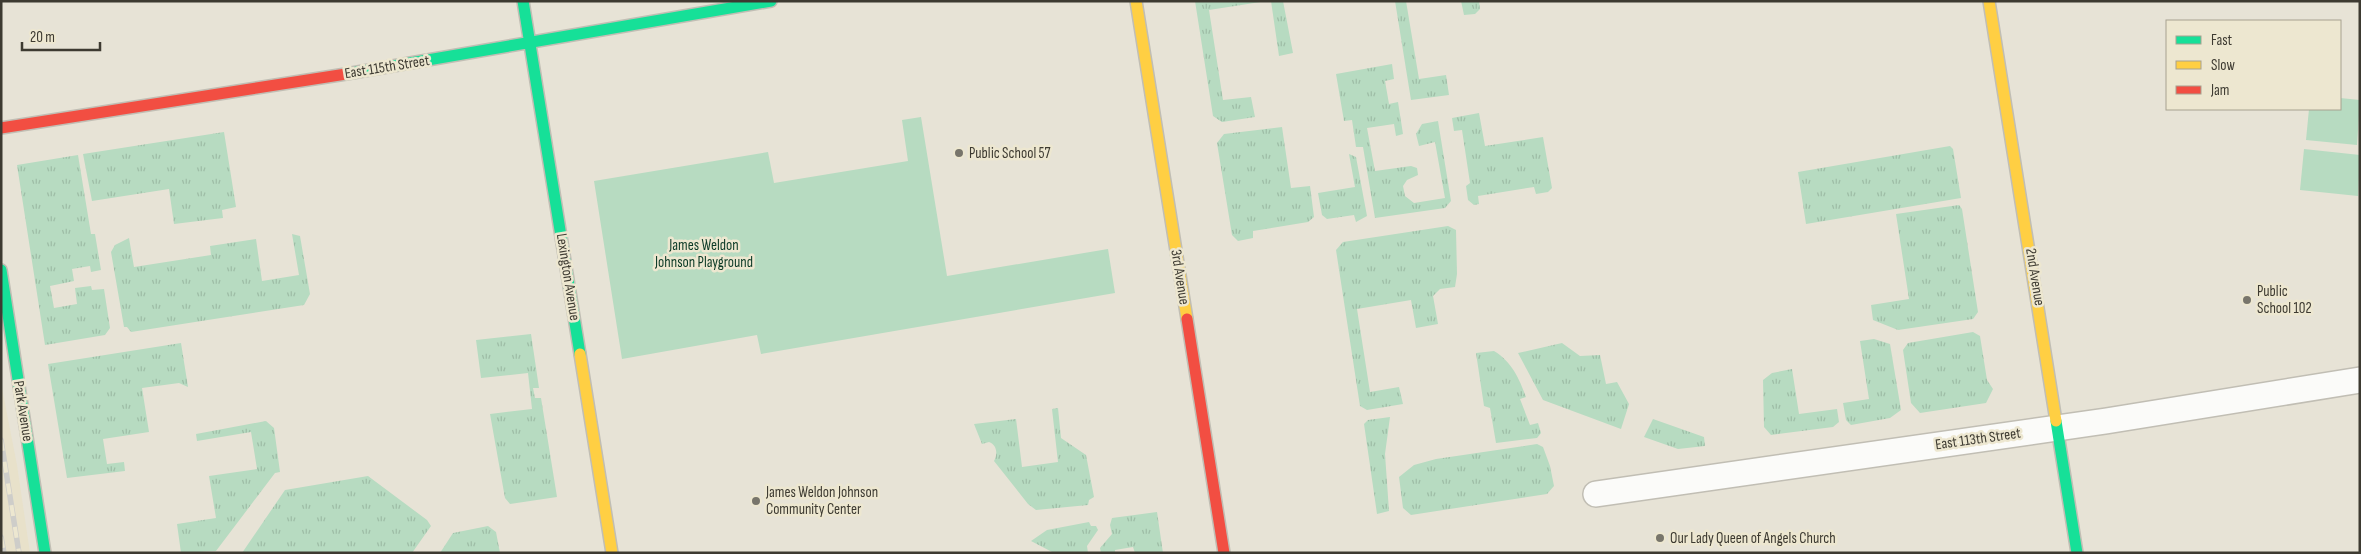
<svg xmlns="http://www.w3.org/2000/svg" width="2361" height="554" font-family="'Sofia Sans Condensed',sans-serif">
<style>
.built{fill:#e8e1ca}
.grass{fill:url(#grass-tufts)}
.green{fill:#b7dbc1}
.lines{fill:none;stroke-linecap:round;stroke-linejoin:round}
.street-casing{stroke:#c1beb4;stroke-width:28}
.fast-casing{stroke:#c1beb4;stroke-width:14}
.slow-casing{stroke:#c1beb4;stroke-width:14}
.jam-casing{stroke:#c1beb4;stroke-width:14}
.street{stroke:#fbfbf9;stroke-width:25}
.fast{stroke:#16e098;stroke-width:11}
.slow{stroke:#ffcf43;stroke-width:11}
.jam{stroke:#f24e42;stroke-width:11}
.rail-casing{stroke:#cecdc9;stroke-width:5.5}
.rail{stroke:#ede7d0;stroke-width:4;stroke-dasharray:11;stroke-linecap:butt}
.poi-dot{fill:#78756b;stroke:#ede7d0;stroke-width:2}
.labels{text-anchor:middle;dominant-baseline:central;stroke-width:5;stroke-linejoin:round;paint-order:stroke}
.street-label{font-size:15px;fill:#3d3a31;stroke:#ede7d0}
.poi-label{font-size:15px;fill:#3d3a31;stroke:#ede7d0;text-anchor:start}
.park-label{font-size:15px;fill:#0b3a26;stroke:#ede7d0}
</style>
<defs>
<pattern id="grass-tufts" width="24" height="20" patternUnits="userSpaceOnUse" patternTransform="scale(1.25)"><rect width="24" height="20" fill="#b7dbc1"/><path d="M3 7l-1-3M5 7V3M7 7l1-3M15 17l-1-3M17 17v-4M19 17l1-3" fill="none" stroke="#9ebda6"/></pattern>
</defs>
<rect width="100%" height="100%" fill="#e7e3d6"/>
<!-- built -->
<path class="built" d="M1,383l16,82 13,88h-29z"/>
<!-- grass -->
<path class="grass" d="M1195,1h72l-58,9 14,90 28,-3 4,20 -33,5 -9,-6z
M1271,1h12l10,52 -14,3z
M1395,1h11l13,78 27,-4 3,20 -38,5z
M1461,1h18l1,8 -5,5 -11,1z
M1392,64l2,15 -9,2 4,23 9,-2 5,32 -7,2 -2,-12 -27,4 8,43 36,-5 6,2 1,7 -11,5 -4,6 2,10 9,7 31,-5 -10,-56 -16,4 -3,-12 6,-10 16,-3 13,80 -6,7 -70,10 -12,-71h-7l-4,-27 -8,1 -8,-47z
M1479,113l6,33 58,-9 9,51 -4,4 -12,2 -2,-7 -56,9 1,8 -5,1 -6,-5 -2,-14 4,-3 -8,-53 -8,1 -2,-13z
M1282,127l9,61 19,-2 4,31 -6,5 -55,9v7l-15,3 -6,-6 -15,-92 7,-9z
M224,132l12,75 -14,3 1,8 -49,6 -5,-35 -77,12 -9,-47z
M1950,146l3,3 8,49 -155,26 -8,-52z
M1349,154l7,3 11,59 -11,6 -2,-7 -27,4 -5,-4 -4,-22 37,-6z
M78,155l13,79h4l6,36 -10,2 -1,-6 -18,3 2,12 -24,5 4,22 23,-4 -2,-16 16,-2 1,4 12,-1 6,39 -5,7 -60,10 -28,-180z
M1959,205l3,4 16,103 -5,7 -75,11 -25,-10 -2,-15 38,-6 -13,-85z
M1448,226l8,4 1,44 -2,13 -15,2 -7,7 5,28 -22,4 -5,-28 -54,9 13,83 29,-5 4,17 -36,6 -7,-4 -24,-156 7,-8z
M292,234l8,2 10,58 -6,11 -173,27 -4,-5h-3l-13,-75 4,-7 14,-7 5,29 77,-12 -1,-9 46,-7 6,42 37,-6z
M1973,332l7,4 7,44 6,9 -7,14 -66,10 -9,-10 -8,-53 5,-7z
M531,334l8,54h-6l2,10h6l16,99 -47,7 -5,-6 -15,-84 42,-5 -4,-36 -47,5 -5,-38z
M1874,339l16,5 11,66 -11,8 -39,7 -5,-5 -3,-17 26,-4 -9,-58z
M181,343l7,44 -9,-4 -37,5 7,44 -46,7 4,25 17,-2 1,9 -58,7 -19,-114z
M1562,343l18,13 20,-1 6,29 11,-2 12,22 -8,25 -78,-29 -25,-47z
M1494,351c18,11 25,27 32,46l-6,2 10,26 8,-2 3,10 -4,5 -41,5 -6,-35 -6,-2 -8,-53z
M1792,369l7,45 38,-5 2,13 -6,5 -62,8 -7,-8 -1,-47 9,-7z
M1058,408l3,30 25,17 8,42 -5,3 -1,5 -52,5 -8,-6 -34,-43c4,-7 3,-16 -5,-19l-7,2 -8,-20 42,-5 6,48 36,-5 -6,-53z
M1390,417l-5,37 4,57 -12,3 -13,-90 4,-4z
M1653,419l51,18 1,9 -27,3 -34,-12z
M266,421l8,7 6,44 -5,1 -59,78 -35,2 -4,-29 39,-6 -7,-42 48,-7 -6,-37 -54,9 -1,-7z
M1537,444l6,3 7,19 4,20 -7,8 -136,21 -8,-7 -4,-31 15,-12 22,-6z
M368,476l59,44 4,6 -19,27h-170l43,-63z
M1157,512l6,41h-28l-2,-6 -18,3v3h-14l-1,-5 12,-14 -2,-9 2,-7z
M1089,522l2,4h5l2,4 -11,16 1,7h-34l-23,-12 16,-11z
M488,526l8,6 4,21h-60l13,-20z"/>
<!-- green -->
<path class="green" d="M2340,98l20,2 -3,45 -51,-5 3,-31h31z
M921,117l26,159 161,-27 7,44 -354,61 -4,-19 -135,24 -28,-178 174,-29 6,31 134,-22 -6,-41z
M2304,149l56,6 -2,41 -58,-6z"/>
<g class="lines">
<defs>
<path id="street" d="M1596,494l510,-73 254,-41"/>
<path id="fast" d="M523,1l57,353
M346,74l425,-73
M1,270l44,283
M2056,421l21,132"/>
<path id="slow" d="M1136,1l51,318
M1989,1l67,420
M580,354l32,199"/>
<path id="jam" d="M1,128l345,-54
M1187,319l37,234"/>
</defs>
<!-- street casing -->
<use href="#street" class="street-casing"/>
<!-- fast casing -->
<use href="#fast" class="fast-casing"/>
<!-- slow casing -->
<use href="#slow" class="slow-casing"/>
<!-- jam casing -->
<use href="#jam" class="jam-casing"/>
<!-- street -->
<use href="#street" class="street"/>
<!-- fast -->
<use href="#fast" class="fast"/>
<!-- slow -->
<use href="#slow" class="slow"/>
<!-- jam -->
<use href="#jam" class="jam"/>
<defs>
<path id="rail" d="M1,440l18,113
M1,537l3,16"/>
</defs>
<!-- rail casing -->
<use href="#rail" class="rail-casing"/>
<!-- rail -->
<use href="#rail" class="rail"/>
</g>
<!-- markers -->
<g class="poi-dot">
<circle cx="959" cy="153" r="5"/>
<circle cx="2247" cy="300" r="5"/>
<circle cx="756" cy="501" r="5"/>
<circle cx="1660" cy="538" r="5"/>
</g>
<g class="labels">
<!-- street labels -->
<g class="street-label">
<text transform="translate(387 67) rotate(-9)">East 115th Street</text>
<text transform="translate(568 277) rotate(81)">Lexington Avenue</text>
<text transform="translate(1180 277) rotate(81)">3rd Avenue</text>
<text transform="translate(2035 277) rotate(81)">2nd Avenue</text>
<text transform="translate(23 411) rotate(81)">Park Avenue</text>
<text transform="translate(1978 439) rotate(-8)">East 113th Street</text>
</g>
<!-- poi labels -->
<g class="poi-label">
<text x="969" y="153">Public School 57</text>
<text x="2257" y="291">Public<tspan x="2257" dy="17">School 102</tspan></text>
<text x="766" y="492">James Weldon Johnson<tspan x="766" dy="17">Community Center</tspan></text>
<text x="1670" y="538">Our Lady Queen of Angels Church</text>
</g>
<!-- park labels -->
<g class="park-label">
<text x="704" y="245">James Weldon<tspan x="704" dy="17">Johnson Playground</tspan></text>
</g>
</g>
<!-- border -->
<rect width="2361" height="554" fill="none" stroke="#3d3a31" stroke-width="5"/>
<!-- legend -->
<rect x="2166" y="20" width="175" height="90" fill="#ede7d0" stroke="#a7a290"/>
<rect x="2176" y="36" width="25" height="8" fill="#16e098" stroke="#a7a290"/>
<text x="2211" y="45" font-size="15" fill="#3d3a31">Fast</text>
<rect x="2176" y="61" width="25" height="8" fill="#ffcf43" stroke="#a7a290"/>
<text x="2211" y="70" font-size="15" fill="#3d3a31">Slow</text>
<rect x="2176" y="86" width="25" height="8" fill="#f24e42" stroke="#a7a290"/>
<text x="2211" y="95" font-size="15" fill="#3d3a31">Jam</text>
<!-- scale -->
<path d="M22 42v8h78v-8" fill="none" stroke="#3d3a31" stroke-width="2.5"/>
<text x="30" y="42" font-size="15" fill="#3d3a31" stroke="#ede7d0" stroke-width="4" paint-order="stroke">20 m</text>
</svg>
